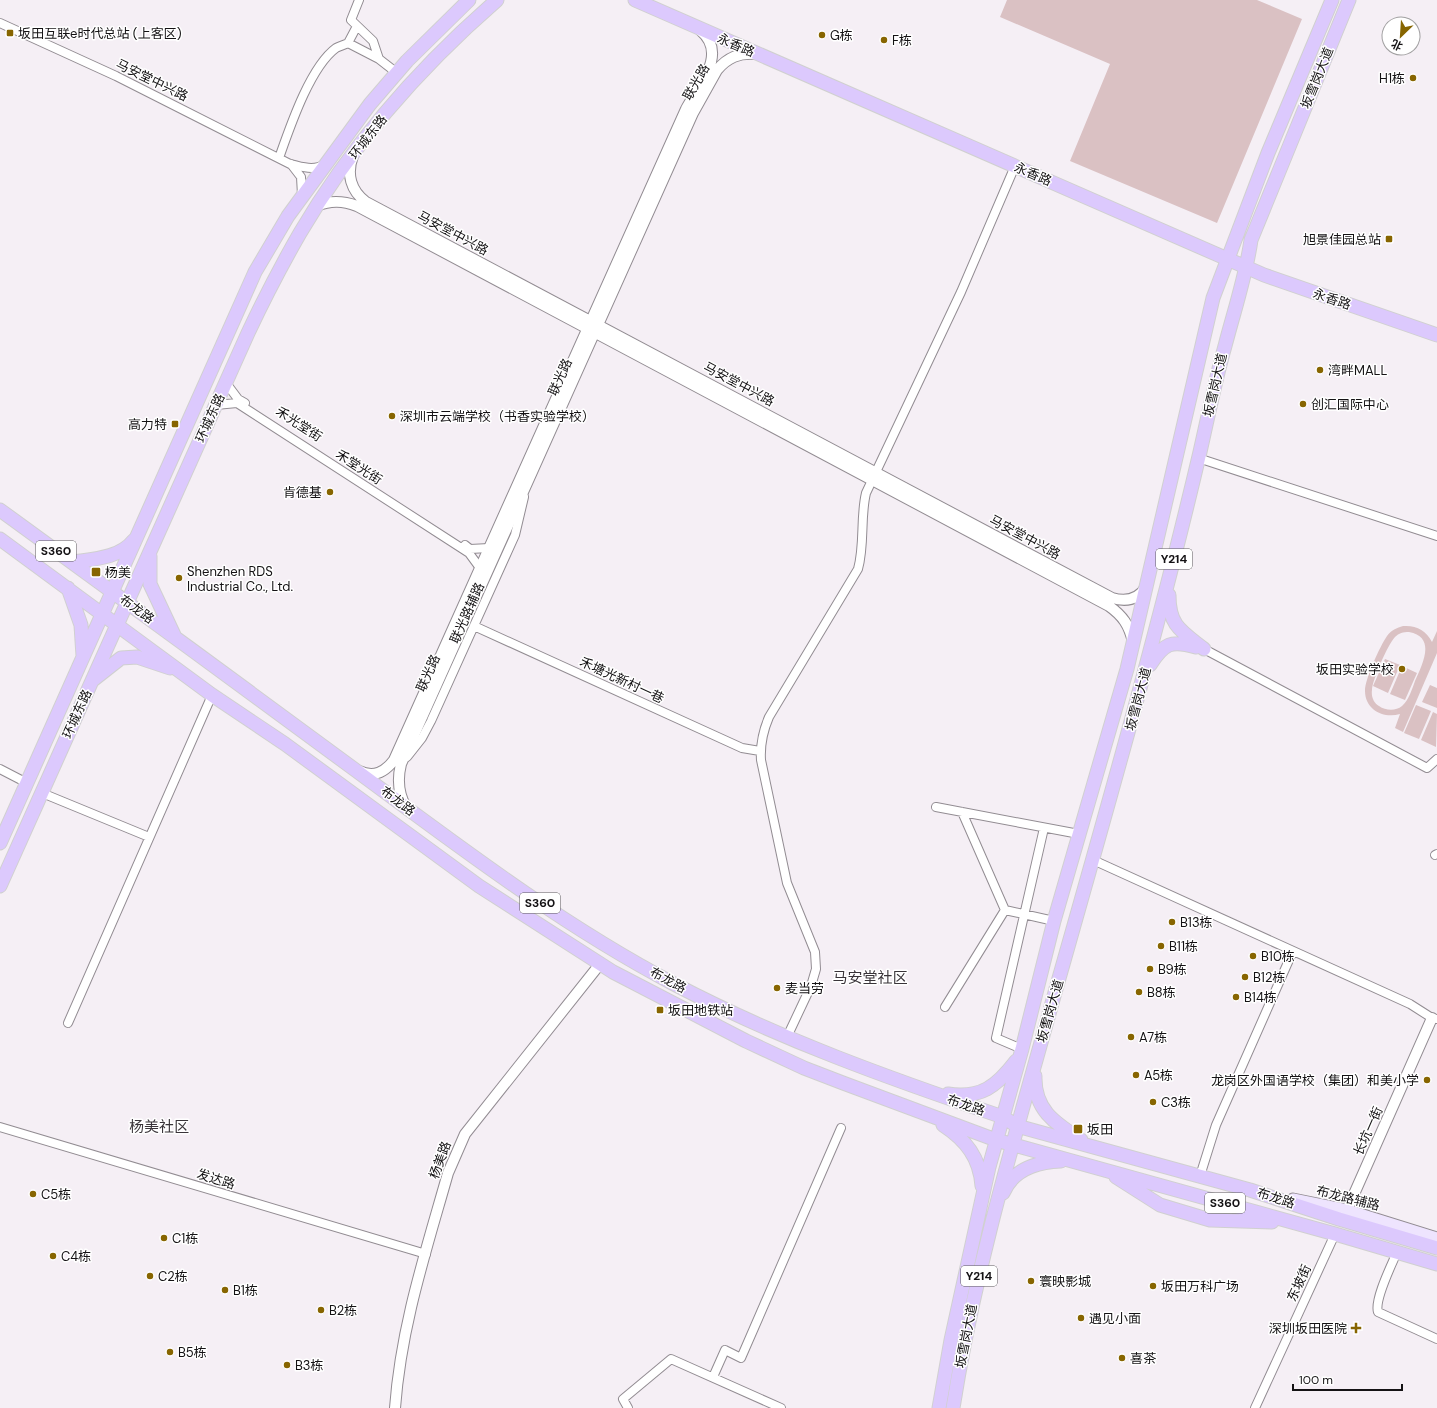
<svg xmlns="http://www.w3.org/2000/svg" width="1437" height="1408" font-family="'DM Sans','Noto Sans SC',sans-serif">
<style>
.green{fill:#dac1c3;fill-rule:evenodd}
.lines{fill:none;stroke-linecap:round;stroke-linejoin:round}
.minor-casing{stroke:#928c92;stroke-width:10}
.tertiary-casing{stroke:#928c92;stroke-width:12}
.secondary-casing{stroke:#928c92;stroke-width:13}
.primary-casing{stroke:#d0d0d0;stroke-width:15}
.minor{stroke:#fff;stroke-width:8}
.tertiary{stroke:#fff;stroke-width:10}
.secondary{stroke:#eee4fe;stroke-width:11}
.primary{stroke:#dcc9fd;stroke-width:13}
.poi-dot{fill:#876500;stroke:#fff;stroke-width:1.5}
.labels{text-anchor:middle;dominant-baseline:central;stroke-width:3;stroke-linejoin:round;paint-order:stroke}
.shield{fill:#fff;stroke:#5a595a;stroke-width:1}
.shield-label{font-size:12px;font-weight:bold;fill:#141214}
.poi-label{font-size:13px;fill:#141214;stroke:#fff;text-anchor:start}
.street-label{font-size:13px;fill:#141214;stroke:#fff}
.quarter-label{font-size:15px;fill:#393439;stroke:#fff}
</style>
<rect width="100%" height="100%" fill="#f5eff5"/>
<!-- green -->
<path class="green" d="M1007,0h250l45,19 -85,204 -147,-62 40,-97 -110,-47z
M1403,626c13,-1 23,4 29,16l5,-11v22l-34,79 -8,-4 5,-14c-16,5 -35,-4 -35,-23 0,-12 15,-45 22,-55 4,-6 10,-8 16,-10zM1409,632c28,5 13,33 6,49 -3,8 -6,19 -13,25 -6,5 -16,5 -23,0 -5,-3 -8,-9 -7,-16 0,-9 16,-46 23,-53 4,-4 8,-5 14,-5z
M1385,659l15,6 -12,28 -15,-7z
M1402,666l15,7 -12,27 -15,-6z
M1430,685l7,3v20l-15,-6z
M1416,705l15,6 -12,28 -15,-6z
M1433,712l4,2 -1,33 -15,-7z"/>
<g class="lines">
<defs>
<path id="minor" d="M0,23l116,53 174,88c11,3 25,7 35,0
M348,43l9,-17
M379,59l18,14
M279,158c11,-31 31,-91 57,-110 4,-2 8,-3 12,-5l31,16 -6,-18 -22,-21 8,-20
M291,164l10,13 1,18
M226,383l12,16 7,4
M216,405l21,-2 232,150 11,15
M1198,458l239,78
M465,545l5,4 19,-1
M474,626l268,122 18,3
M1204,649l223,119 10,-9
M407,757l15,-19 9,-17 84,-186 9,-38
M0,769l27,14
M42,793l107,44
M936,807l143,27
M1435,855l2,-1
M1093,860l317,144 22,14 5,1
M1005,910l49,11
M945,1007l60,-97 -43,-98
M68,1023l144,-328
M787,1037l24,-51 5,-17 -1,-17 -28,-69 -26,-123c-1,-16 2,-29 8,-43l89,-148c7,-25 2,-51 8,-76l95,-201 54,-126
M1022,1049l-26,-11 48,-210
M0,1127l426,127
M1200,1176l16,-51 77,-174
M1397,1252c-5,12 -23,48 -19,60l59,27
M713,1377l12,-27 16,8 100,-230
M628,1408l-5,-9 48,-40 110,49
M1255,1408l80,-174"/>
<path id="tertiary" d="M353,156c-7,18 -2,35 13,46l746,396c14,4 26,2 34,-11
M317,206c14,-6 26,-5 40,0l752,400c14,10 20,19 24,36
M359,771c15,7 26,1 35,-11l292,-651c13,-24 42,-55 15,-78
M406,807c-8,-14 -9,-27 -5,-43l292,-651 24,-43c11,-13 22,-17 38,-16
M1347,1210l85,-192
M395,1408c6,-82 31,-157 53,-235l17,-39 135,-170"/>
<path id="secondary" d="M1293,1199l54,11 90,28"/>
<path id="primary" d="M635,0l629,275 173,60
M0,510c119,86 236,172 354,259 103,76 206,155 320,215 105,55 217,95 329,133l14,9 233,64 89,29 98,29
M0,539l212,156 73,49 194,142 134,86 133,69 58,27 39,15 153,57 339,94 102,30
M150,556v28l24,51
M73,562c21,-3 47,-4 61,-22
M68,588l13,37 2,31
M1169,595c0,31 12,36 35,54
M1150,665c14,-22 21,-25 46,-18
M93,680l28,-22 16,-1 33,11
M0,843l255,-571 33,-56 82,-112 37,-43 62,-61
M0,886l248,-553c16,-34 33,-67 52,-100 51,-87 121,-167 197,-233
M1035,1076c-1,34 20,47 46,64
M948,1094c33,5 49,-8 68,-33
M943,1125c23,15 37,33 39,61
M1116,1177l44,28 50,15 62,2
M1003,1193c10,-24 34,-31 58,-32
M939,1408l12,-68 38,-173 33,-118 32,-128 73,-252 86,-371 55,-145 64,-153
M953,1408c22,-140 63,-275 101,-412 51,-180 103,-361 146,-544 8,-35 15,-71 25,-106 9,-35 21,-70 26,-106l98,-240"/>
</defs>
<!-- minor casing -->
<use href="#minor" class="minor-casing"/>
<!-- tertiary casing -->
<use href="#tertiary" class="tertiary-casing"/>
<!-- secondary casing -->
<use href="#secondary" class="secondary-casing"/>
<!-- primary casing -->
<use href="#primary" class="primary-casing"/>
<!-- minor -->
<use href="#minor" class="minor"/>
<!-- tertiary -->
<use href="#tertiary" class="tertiary"/>
<!-- secondary -->
<use href="#secondary" class="secondary"/>
<!-- primary -->
<use href="#primary" class="primary"/>
</g>
<!-- markers -->
<g class="poi-dot">
<rect x="6" y="29" width="8" height="8" rx="2"/>
<circle cx="822" cy="35" r="4"/>
<circle cx="884" cy="40" r="4"/>
<circle cx="1413" cy="78" r="4"/>
<rect x="1385" y="235" width="8" height="8" rx="2"/>
<circle cx="1320" cy="370" r="4"/>
<circle cx="1303" cy="404" r="4"/>
<circle cx="392" cy="416" r="4"/>
<rect x="171" y="420" width="8" height="8" rx="2"/>
<circle cx="330" cy="492" r="4"/>
<rect x="91" y="567" width="10" height="10" rx="2"/>
<circle cx="179" cy="578" r="4"/>
<circle cx="1402" cy="669" r="4"/>
<circle cx="1172" cy="922" r="4"/>
<circle cx="1161" cy="946" r="4"/>
<circle cx="1253" cy="956" r="4"/>
<circle cx="1150" cy="969" r="4"/>
<circle cx="1245" cy="977" r="4"/>
<circle cx="777" cy="988" r="4"/>
<circle cx="1139" cy="992" r="4"/>
<circle cx="1236" cy="997" r="4"/>
<rect x="656" y="1006" width="8" height="8" rx="2"/>
<circle cx="1131" cy="1037" r="4"/>
<circle cx="1136" cy="1075" r="4"/>
<circle cx="1427" cy="1080" r="4"/>
<circle cx="1153" cy="1102" r="4"/>
<rect x="1073" y="1124" width="10" height="10" rx="2"/>
<circle cx="33" cy="1194" r="4"/>
<circle cx="164" cy="1238" r="4"/>
<circle cx="53" cy="1256" r="4"/>
<circle cx="150" cy="1276" r="4"/>
<circle cx="1031" cy="1281" r="4"/>
<circle cx="1153" cy="1286" r="4"/>
<circle cx="225" cy="1290" r="4"/>
<circle cx="321" cy="1310" r="4"/>
<circle cx="1081" cy="1318" r="4"/>
<path d="M1354 1322h4v4h4v4h-4v4h-4v-4h-4v-4h4z"/>
<circle cx="170" cy="1352" r="4"/>
<circle cx="1122" cy="1358" r="4"/>
<circle cx="287" cy="1365" r="4"/>
</g>
<g class="labels">
<!-- shield labels -->
<g class="shield">
<rect x="36" y="541" width="40" height="20" rx="3"/>
<rect x="1156" y="549" width="36" height="20" rx="3"/>
<rect x="520" y="893" width="40" height="20" rx="3"/>
<rect x="1205" y="1193" width="40" height="20" rx="3"/>
<rect x="961" y="1266" width="36" height="20" rx="3"/>
</g>
<g class="shield-label">
<text x="56" y="551">S360</text>
<text x="1174" y="559">Y214</text>
<text x="540" y="903">S360</text>
<text x="1225" y="1203">S360</text>
<text x="979" y="1276">Y214</text>
</g>
<!-- poi labels -->
<g class="poi-label">
<text x="18" y="33">坂田互联e时代总站 (上客区)</text>
<text x="830" y="35">G栋</text>
<text x="892" y="40">F栋</text>
<text x="1405" y="78" text-anchor="end">H1栋</text>
<text x="1381" y="239" text-anchor="end">旭景佳园总站</text>
<text x="1328" y="370">湾畔MALL</text>
<text x="1311" y="404">创汇国际中心</text>
<text x="400" y="416">深圳市云端学校（书香实验学校）</text>
<text x="167" y="424" text-anchor="end">高力特</text>
<text x="322" y="492" text-anchor="end">肯德基</text>
<text x="187" y="571">Shenzhen RDS<tspan x="187" dy="15">Industrial Co., Ltd.</tspan></text>
<text x="105" y="572">杨美</text>
<text x="1394" y="669" text-anchor="end">坂田实验学校</text>
<text x="1180" y="922">B13栋</text>
<text x="1169" y="946">B11栋</text>
<text x="1261" y="956">B10栋</text>
<text x="1158" y="969">B9栋</text>
<text x="1253" y="977">B12栋</text>
<text x="785" y="988">麦当劳</text>
<text x="1147" y="992">B8栋</text>
<text x="1244" y="997">B14栋</text>
<text x="668" y="1010">坂田地铁站</text>
<text x="1139" y="1037">A7栋</text>
<text x="1144" y="1075">A5栋</text>
<text x="1419" y="1080" text-anchor="end">龙岗区外国语学校（集团）和美小学</text>
<text x="1161" y="1102">C3栋</text>
<text x="1087" y="1129">坂田</text>
<text x="41" y="1194">C5栋</text>
<text x="172" y="1238">C1栋</text>
<text x="61" y="1256">C4栋</text>
<text x="158" y="1276">C2栋</text>
<text x="1039" y="1281">寰映影城</text>
<text x="1161" y="1286">坂田万科广场</text>
<text x="233" y="1290">B1栋</text>
<text x="329" y="1310">B2栋</text>
<text x="1089" y="1318">遇见小面</text>
<text x="1347" y="1328" text-anchor="end">深圳坂田医院</text>
<text x="178" y="1352">B5栋</text>
<text x="1130" y="1358">喜茶</text>
<text x="295" y="1365">B3栋</text>
</g>
<!-- street labels -->
<g class="street-label">
<text transform="translate(736 45) rotate(23)">永香路</text>
<text transform="translate(1317 78) rotate(-68)">坂雪岗大道</text>
<text transform="translate(152 80) rotate(26)">马安堂中兴路</text>
<text transform="translate(696 82) rotate(-60)">联光路</text>
<text transform="translate(368 137) rotate(-52)">环城东路</text>
<text transform="translate(1033 174) rotate(23)">永香路</text>
<text transform="translate(453 233) rotate(28)">马安堂中兴路</text>
<text transform="translate(1332 299) rotate(19)">永香路</text>
<text transform="translate(560 377) rotate(-66)">联光路</text>
<text transform="translate(739 384) rotate(28)">马安堂中兴路</text>
<text transform="translate(1215 385) rotate(-77)">坂雪岗大道</text>
<text transform="translate(210 418) rotate(-66)">环城东路</text>
<text transform="translate(299 424) rotate(33)">禾光堂街</text>
<text transform="translate(359 467) rotate(33)">禾堂光街</text>
<text transform="translate(1025 537) rotate(28)">马安堂中兴路</text>
<text transform="translate(137 609) rotate(36)">布龙路</text>
<text transform="translate(467 613) rotate(-66)">联光路辅路</text>
<text transform="translate(428 673) rotate(-66)">联光路</text>
<text transform="translate(622 680) rotate(25)">禾塘光新村一巷</text>
<text transform="translate(1138 699) rotate(-75)">坂雪岗大道</text>
<text transform="translate(77 714) rotate(-66)">环城东路</text>
<text transform="translate(398 801) rotate(37)">布龙路</text>
<text transform="translate(668 980) rotate(28)">布龙路</text>
<text transform="translate(1050 1011) rotate(-74)">坂雪岗大道</text>
<text transform="translate(966 1105) rotate(19)">布龙路</text>
<text transform="translate(1368 1131) rotate(-66)">长坑一街</text>
<text transform="translate(440 1160) rotate(-70)">杨美路</text>
<text transform="translate(216 1179) rotate(17)">发达路</text>
<text transform="translate(1276 1198) rotate(18)">布龙路</text>
<text transform="translate(1348 1198) rotate(14)">布龙路辅路</text>
<text transform="translate(1299 1283) rotate(-65)">东坡街</text>
<text transform="translate(966 1336) rotate(-79)">坂雪岗大道</text>
</g>
<!-- quarter labels -->
<g class="quarter-label">
<text x="870" y="978">马安堂社区</text>
<text x="159" y="1127">杨美社区</text>
</g>
</g>
<!-- north arrow -->
<g transform="translate(1401 36) rotate(205)"><circle r="19" fill="#ffffff" stroke="#a1a0a1"/>
<path d="M0-3L7 15L0 10L-7 15Z" fill="#876500"/>
<text y="-6" font-size="11" font-weight="bold" text-anchor="middle" fill="#141214">北</text>
</g>
<!-- scale -->
<path d="M1293 1384v6h109v-6" fill="none" stroke="#141214" stroke-width="2"/>
<text x="1299" y="1384" font-size="12" fill="#141214" stroke="#ffffff" stroke-width="3" paint-order="stroke">100 m</text>
</svg>
